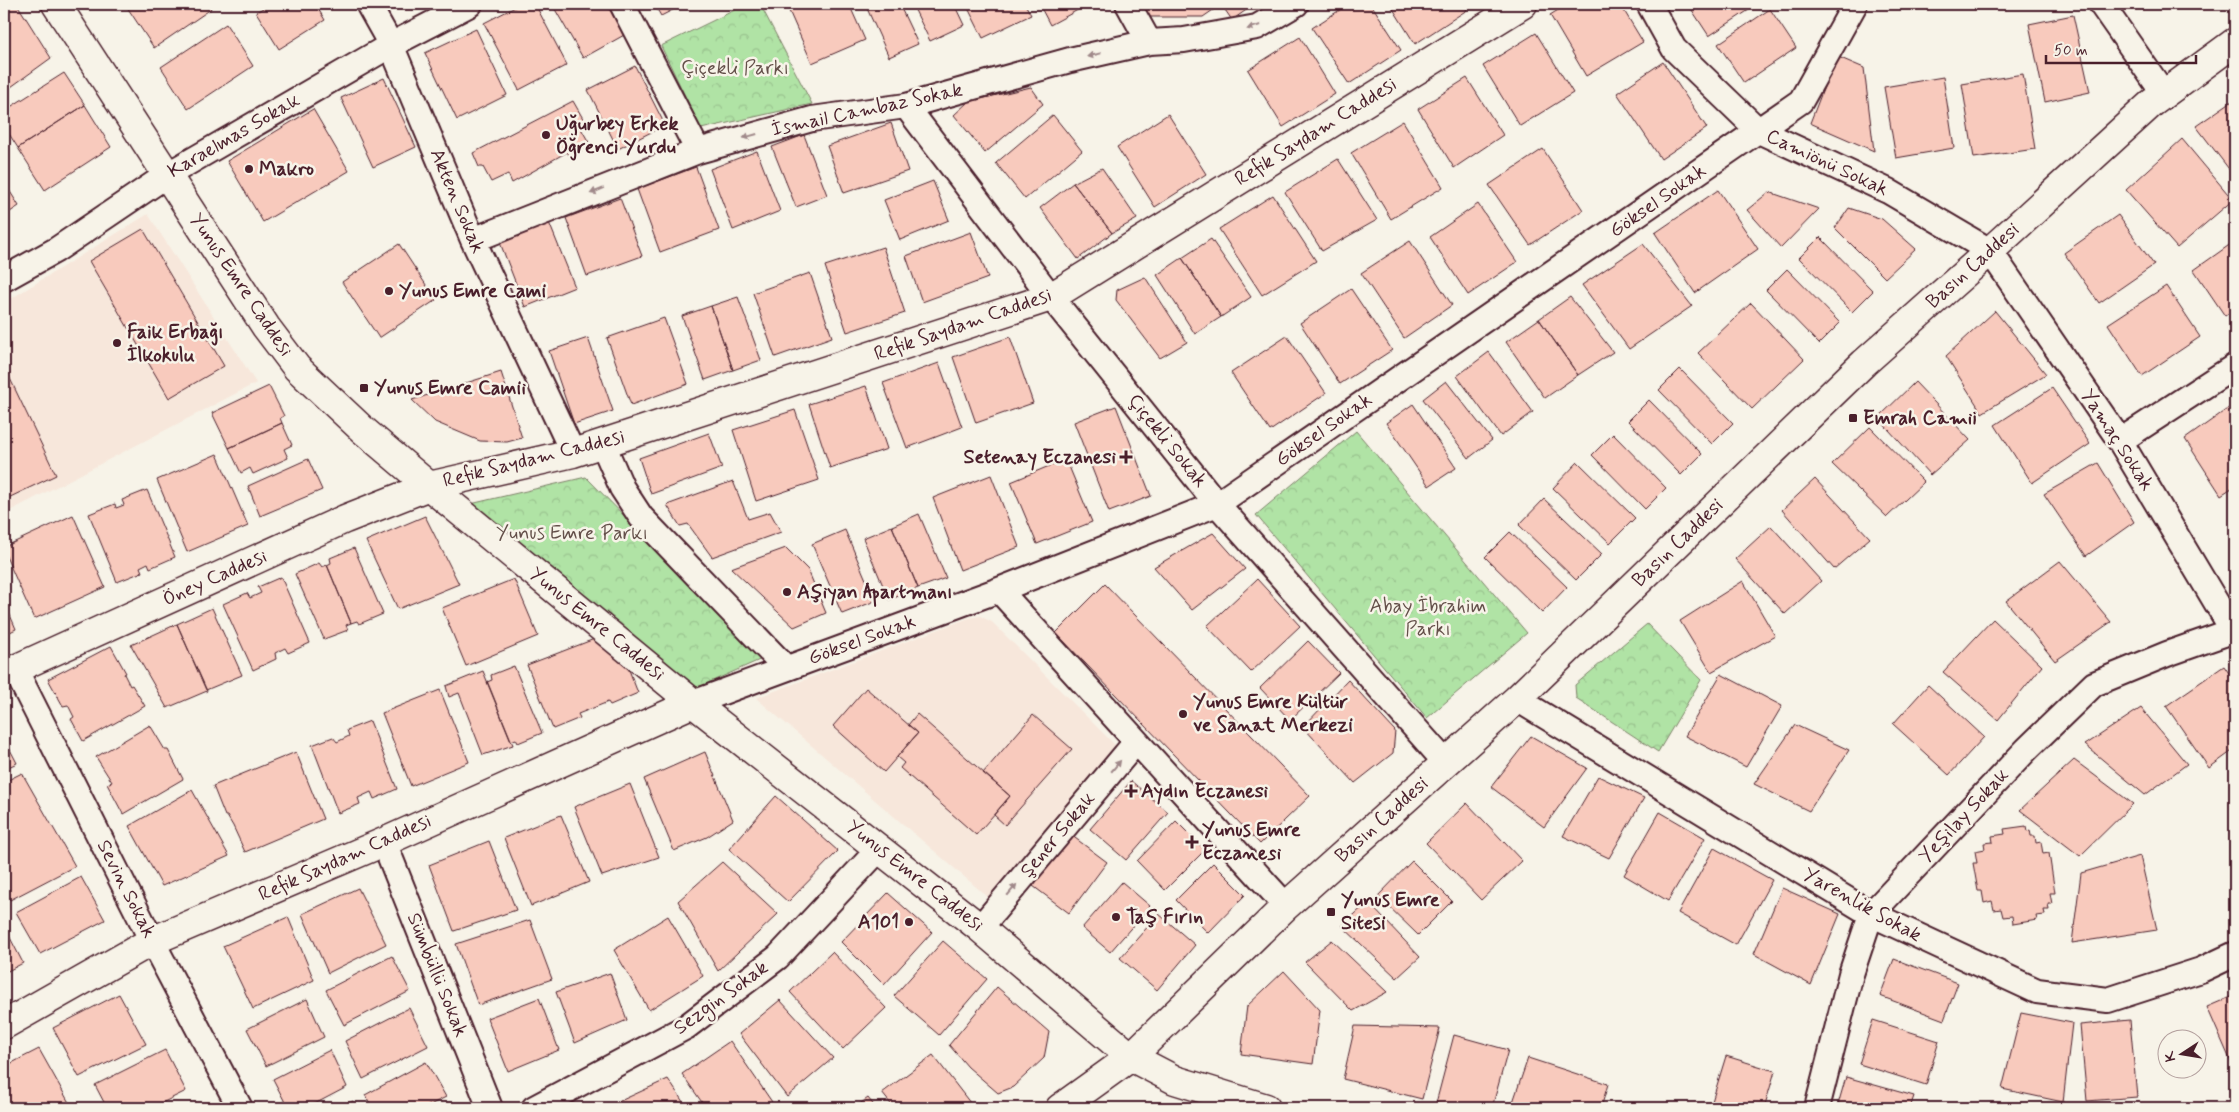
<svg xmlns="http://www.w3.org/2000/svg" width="2239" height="1112" font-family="Mynerve,sans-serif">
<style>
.built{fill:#f7e7db}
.forest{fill:url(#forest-crowns);stroke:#7d8168}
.building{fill:#f8cabd;stroke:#4a1f2b}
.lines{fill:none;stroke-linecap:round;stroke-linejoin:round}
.minor-casing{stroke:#4a1f2b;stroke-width:28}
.tertiary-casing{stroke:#4a1f2b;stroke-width:31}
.secondary-casing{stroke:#4a1f2b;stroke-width:31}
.minor{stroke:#f7f3e8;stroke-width:24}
.tertiary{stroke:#f7f3e8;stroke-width:28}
.secondary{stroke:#f7f3e8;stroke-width:28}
.oneway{fill:#a0898a}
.poi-dot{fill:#4a1f2b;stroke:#f7f3e8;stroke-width:2}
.labels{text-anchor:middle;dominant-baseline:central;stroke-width:5;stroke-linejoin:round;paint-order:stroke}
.park-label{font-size:20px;fill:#64504a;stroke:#f7f3e8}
.street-label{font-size:20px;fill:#4a1f2b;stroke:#f7f3e8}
.poi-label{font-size:20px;font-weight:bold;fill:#4a1f2b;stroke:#f7f3e8;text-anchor:start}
</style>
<defs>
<pattern id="forest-crowns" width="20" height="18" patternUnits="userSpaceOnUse" patternTransform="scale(1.25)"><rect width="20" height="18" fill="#b0e3a5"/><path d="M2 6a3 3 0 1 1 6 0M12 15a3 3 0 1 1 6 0" fill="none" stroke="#99c28e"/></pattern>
</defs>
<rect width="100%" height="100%" fill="#f7f3e8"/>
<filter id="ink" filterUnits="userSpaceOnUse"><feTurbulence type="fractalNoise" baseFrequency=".02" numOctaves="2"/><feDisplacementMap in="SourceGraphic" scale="10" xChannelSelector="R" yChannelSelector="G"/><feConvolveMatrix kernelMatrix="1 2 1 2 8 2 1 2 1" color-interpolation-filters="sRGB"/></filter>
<g filter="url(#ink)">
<!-- built -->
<path class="built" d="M148,214l108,169 -252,131v-211z
M980,616l12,6 126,126 -129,150 -233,-200 213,-80z"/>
<!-- forest -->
<path class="forest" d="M747,4h13l52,100 -111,25 -40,-83z
M1356,431l171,202 -100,85 -171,-203z
M586,477l178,181 -74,33 -228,-185z
M1647,624l54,56 -43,72 -82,-54 -1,-13z"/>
<!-- building -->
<path class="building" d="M4,4h13l34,54 -47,34z
M125,4h83l3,5 -57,39z
M270,4h45l10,16 -46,29 -23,-37z
M521,4h14l32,61 -48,25 -35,-67z
M552,4h57l17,30 -43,24z
M654,4h30l-23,12z
M786,4h63l16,36 -53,23z
M865,4h34l19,40 -29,13z
M912,4h42l10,21 -34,16z
M966,4h59l6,11 -48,23z
M1039,4h47l1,1 -37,20z
M1141,4h72l3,4 -13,9h-55z
M1221,4h34l-23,16z
M1349,4h22l30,46 -52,34 -37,-56z
M1390,4h73l4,6 -52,34z
M1568,4h52l23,38 -57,34 -36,-61z
M1688,4h61l3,4 -43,28z
M1770,9l26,39 -52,35 -26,-39z
M2073,15l17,77 -45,10 -16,-78z
M226,24l27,42 -65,43 -27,-42z
M476,29l31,66 -50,25 -32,-67z
M1536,33l37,60 -53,33 -37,-60z
M1300,37l35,57 -52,33 -35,-57z
M1836,56l28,12 10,83 -64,-28z
M1663,62l44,66 -46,31 -44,-66z
M635,66l30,59 -47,24 -30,-59z
M64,73l21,32 -67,43 -14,-22v-15z
M2023,74l12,75 -61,9 -12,-74z
M1943,77l11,71 -58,10 -12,-71z
M384,78l32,69 -43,20 -32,-69z
M1467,78l36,57 -49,33 -36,-59z
M1031,87l12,17 -58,49 -31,-38 14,-13z
M2235,99v78l-39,-51z
M573,101l12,21 -6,3 12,21 -21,10 -3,-4 -55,31 -4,-9 -17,8 -8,-15h-4l-6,-14z
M85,105l26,42 -66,43 -27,-42z
M313,109l36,62 -86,51 -36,-61z
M1168,114l38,60 -51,33 -38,-60z
M1053,115l29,36 -57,48 -29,-36z
M1403,121l40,66 -52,32 -40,-66z
M891,123l17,48 -64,22 -17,-47z
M804,135l23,60 -31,12 -24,-60z
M2182,139l51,61 -56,48 -51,-58z
M1543,149l40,61 -53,35 -41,-60z
M757,151l23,60 -47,19 -23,-61z
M1338,159l39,61 -55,31 -37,-59z
M696,167l23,63 -59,22 -23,-63z
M1102,168l35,51 -25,14 -39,-50z
M933,181l16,39 -49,20 -16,-40z
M4,182l15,24 -15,10z
M1073,183l39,50 -34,26 -38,-51z
M1718,190l40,59 -63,44 -40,-60z
M1769,192l50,17 -38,39 -34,-38z
M1273,195l43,66 -54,34 -43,-66z
M620,198l22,58 -55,20 -21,-58z
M1478,204l39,58 -49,33 -38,-58z
M1849,208l33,11 34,30 -31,29 -50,-50z
M2118,215l36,50 -55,38 -35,-50z
M548,220l27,67 -50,20 -26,-67z
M143,229l81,137 -55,32 -80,-137z
M971,232l17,46 -66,24 -16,-46z
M1820,237l53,54 -21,21 -53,-54z
M1211,239l40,58 -30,20 -39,-59z
M1410,241l42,64 -48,33 -43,-65z
M2235,241v68l-10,7 -31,-46z
M399,244l37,56 -57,38 -37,-56z
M1643,244l49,62 -63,43 -47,-64z
M883,247l22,66 -58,19 -22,-66z
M1182,258l39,59 -26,17 -38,-59z
M1787,269l53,54 -21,21 -53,-54z
M810,273l22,64 -57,20 -22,-64z
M1145,277l42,65 -27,16 -44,-58 1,-10z
M2166,286l34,51 -58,39 -34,-52z
M1351,289l41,61 -52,34 -40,-61z
M738,297l23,63 -28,10 -22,-64z
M1570,297l43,55 -35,23 -39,-56z
M1751,303l53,56 -52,50 -54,-56z
M711,306l22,64 -28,10 -23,-64z
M1995,311l51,63 -64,39 -36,-57z
M664,318l24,66 -57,21 -24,-67z
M1539,319l39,56 -33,23 -39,-56z
M1287,336l39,57 -56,38 -39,-58z
M1010,337l23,66 -57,20 -23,-66z
M588,338l25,73 -39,13 -25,-73z
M1489,352l44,60 -32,24 -44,-60z
M939,363l23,64 -55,21 -24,-65z
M4,366l52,109 -52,25z
M1680,369l53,54 -21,21 -53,-54z
M501,372l21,66 -15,4 -27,-1 -45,-19 -23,-22z
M1446,381l46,59 -23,18 -46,-59z
M1915,382l55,58 -40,35 -52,-57z
M269,386l15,30 -4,2 2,5 -53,25 -17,-35z
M866,386l21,63 -57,19 -21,-64z
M2052,388l38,56 -58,39 -37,-58z
M1649,400l53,54 -21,21 -53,-54z
M1413,404l43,64 -27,18 -43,-63z
M1116,406l35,90 -42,16 -35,-90z
M2230,407l5,7v72l-14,9 -36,-56z
M795,410l24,70 -63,21 -23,-71z
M282,423l10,22 -8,4 4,9 -35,16 -3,-6 -9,5 -12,-25z
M1870,427l54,55 -37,35 -55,-53z
M709,433l13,35 -71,26 -12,-36z
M1613,434l53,54 -21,21 -53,-54z
M217,454l31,72 -61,26 -30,-72z
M308,459l14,31 -62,26 -12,-30z
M1066,459l26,63 -55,22 -26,-62z
M1578,462l57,56 -25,25 -57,-55z
M2098,463l36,59 -48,34 -42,-62z
M991,475l28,72 -59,23 -27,-72z
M1815,479l55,59 -36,31 -52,-59z
M733,481l15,38 22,-7 11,20 -69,25 -24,-33 -8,2 -13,-21z
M147,490l28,67 -25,11 -2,-5 -8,4 2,5 -25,10 -28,-68 26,-10 1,4 8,-3 -2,-5z
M1544,499l58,55 -26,26 -57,-55z
M919,514l27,64 -28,10 -26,-62z
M73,515l32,72 -71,32 -30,-67v-5z
M425,516l34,68 -61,25 -32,-68z
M892,526l26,62 -29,12 -26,-62z
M1771,526l50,55 -36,33 -50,-55z
M845,530l30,71 -33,13 -30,-70z
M1510,532l57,55 -25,26 -57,-56z
M1213,533l32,36 -53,41 -38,-43z
M354,548l29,66 -24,10 -2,-3 -6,2 -24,-58 4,-2 -1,-5z
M786,548l22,22 18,43 -32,14 -63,-59z
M2060,561l51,61 -56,39 -49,-60z
M319,563l3,4 5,-2 24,58 -5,2 2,5 -24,9 -29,-65z
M281,577l29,66 -22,10 -3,-5 -10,5 1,6 -23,11 -30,-66 24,-11 3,5 11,-5 -3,-6z
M514,579l24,57 -72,30 -24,-58z
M1257,579l43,47 -49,46 -44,-46z
M1743,581l32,55 -64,36 -31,-51z
M1105,584l205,212 -50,48 -204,-211z
M4,601l12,28 -12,6z
M212,608l30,67 -36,15 -29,-66z
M1993,619l49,47 -44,54 -55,-48z
M177,624l30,67 -40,17 -36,-63z
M597,638l27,19 14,36 -28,12 -2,-3 -30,12 2,4 -27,11 -26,-64z
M1308,641l31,32 -49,47 -30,-32z
M111,646l15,27 -2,1 6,12 2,-1 13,21 -62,35 -12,-22 3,-2 -6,-12 -5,1 -15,-27z
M514,666l28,67 -24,10 -2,-4 -5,2 -24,-59 5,-2 -1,-5z
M2224,666l11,16v67l-26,19 -43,-62z
M483,671l30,74 -30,10 -24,-62 -10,4 -3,-11z
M1721,674l61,32 -36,61 -61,-31z
M1348,680l47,51 -2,22 -38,30 -52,-56z
M1928,685l56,52 -35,38 -56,-51z
M866,688l52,45 -34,39 -51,-46z
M440,690l29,72 -58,24 -29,-73z
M2141,708l46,56 -42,31 -60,-50z
M917,714l93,82 -34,39 -76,-67 4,-5 -7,-6 21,-24 -10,-8z
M1033,715l39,34 -67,76 -11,-10 16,-19 -27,-23z
M370,721l27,68 -23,10 -3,-7 -13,6 2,6 -22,9 -26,-68 21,-8 4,5 12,-6 -2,-6z
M150,725l15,25h3l15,29 -60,35 -16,-30 5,-2 -16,-25z
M1795,725l54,25 -40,61 -55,-27z
M1531,736l56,32 -43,59 -53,-40z
M4,738l13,25 -13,6z
M296,752l27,67 -78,33 -12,-26 -6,-10h-2l-12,-30z
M705,752l28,68 -26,17 -33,14 -30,-72z
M2074,760l59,44 -53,52 -60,-46z
M22,773l53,93 -65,34 -6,-12v-106z
M1598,776l46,22 -35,60 -46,-22z
M1131,781l37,31 -42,48 -36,-31z
M630,784l29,73 -57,19 -28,-69z
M192,790l37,66 -67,30 -33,-60z
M776,796l62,55 -50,51 -59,-53z
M1467,803l55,58 -41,39 -55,-57z
M1660,812l45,26 -37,63 -44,-26z
M561,815l28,67 -58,24 -27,-68z
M1176,821l29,29 -40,40 -28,-29z
M2026,826l1,5 3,-1 1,6h4l1,7 5,-1 2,12 6,-1 6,40h-5l2,11h-4l1,6h-5l1,5 -9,1 1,4 -24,4 -1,-8 -9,1 -2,-8 -7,1 -2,-9 -8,2 -2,-12h-4l-5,-28h4l-2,-12 10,-2 -1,-6 9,-1 -1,-6 13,-2 -1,-5z
M1071,835l36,27 -38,51 -36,-27z
M489,841l27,69 -62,21 -25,-66z
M1714,848l58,32 -36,65 -58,-32z
M2140,856l17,74 -85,13 9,-70z
M1412,861l40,40 -34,34 -40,-39z
M722,862l56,52 -60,57 -40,-70z
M1213,863l32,32 -37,38 -32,-33z
M81,877l24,43 -65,34 -24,-42z
M1122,882l28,24 -40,46 -28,-24z
M358,888l28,56 -58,29 -26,-59z
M1782,888l58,26 -29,71 -57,-31z
M888,893l44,39 -48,53 -43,-43z
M1368,902l52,55 -23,21 -55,-52z
M1159,914l36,31 -38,45 -37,-32z
M668,916l35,60 -54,34 -35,-60z
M288,917l26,63 -61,29 -30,-63z
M530,920l22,59 -74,26 -22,-61z
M4,926l19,37 -19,10z
M1332,940l55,52 -34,19 -48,-49z
M943,941l44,38 -48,56 -45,-39z
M832,952l54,56 -43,41 -53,-57z
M392,956l18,35 -66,34 -18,-35z
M1894,959l64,24 -14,37 -64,-24z
M1284,971l36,39 -7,54 -72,-10 6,-48z
M610,973l17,47 -52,23 -19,-51z
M997,987l52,45 -5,26 -31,29 -15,6 -30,-26 -19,-22z
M119,994l27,50 -67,33 -26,-49z
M2235,995v76l-28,-64z
M539,998l20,52 -51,21 -21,-53z
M307,999l17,38 -58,29 -19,-37z
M780,1000l53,58 -46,39 -48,-63z
M409,1008l19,38 -65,33 -18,-38z
M2021,1013l51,10 -9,79 -61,-13z
M1873,1020l66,21 -13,44 -67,-21z
M2130,1020l7,77 -50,4 -7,-76z
M1355,1026l85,2 -18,71 -79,-20z
M1454,1035l54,15 -16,58h-36l-20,-5z
M730,1041l42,61 -9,6h-57l-24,-34z
M39,1049l33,59h-68v-41z
M165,1050l21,41 -34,17h-45l-12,-23z
M330,1050l17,37 -40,21h-19l-15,-29z
M933,1055l41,53h-80l-12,-15z
M1726,1056l49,15 -11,37h-54z
M1528,1058l80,26 -7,24h-90z
M426,1062l20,35 -22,11h-51l-8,-13z
M1846,1077l68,19 -4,12h-73z
M668,1079l19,29h-65l-4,-6z
M868,1098l8,10h-22z
M353,1101l3,7h-18z"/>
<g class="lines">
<defs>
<path id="minor" d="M368,4l23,41 82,195 100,213
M622,4l76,147
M1128,4l21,38
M1649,4l25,45 85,82 129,60 102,60 130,190 115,193
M2101,4l63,90
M906,106l145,191 166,207 229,259
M473,240l225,-89 114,-32 94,-13 164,-46 79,-18 35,-2 73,-13 39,-23
M4,279l52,-29 111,-75 224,-130 79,-41
M2120,441l115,-75
M603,444l19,44 19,29 145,151
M999,590l287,316
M15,669l137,272 88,167
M1517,699l354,215 166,77 71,9 93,-30 34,-16
M693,703l306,-113 218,-86 584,-403 54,-97
M384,842l106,266
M980,928l156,-186
M534,1108l152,-81 92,-70 102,-109
M1817,1108l34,-134 20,-60 156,-165 67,-65 73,-30 68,-24"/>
<path id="tertiary" d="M4,674l341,-155 84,-33 144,-33 478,-156 472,-293
M4,1025l148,-84 232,-99 309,-139
M1060,1108l71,-51 155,-151 231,-207 347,-336 126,-112 162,-148 83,-61"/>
<path id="secondary" d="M56,4l210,323 31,41 66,62 66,56 264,217 287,225 151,129 44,23 91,28"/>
</defs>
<!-- minor casing -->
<use href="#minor" class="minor-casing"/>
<!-- tertiary casing -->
<use href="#tertiary" class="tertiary-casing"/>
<!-- secondary casing -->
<use href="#secondary" class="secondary-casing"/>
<!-- minor -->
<use href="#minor" class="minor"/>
<!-- tertiary -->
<use href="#tertiary" class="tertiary"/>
<!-- secondary -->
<use href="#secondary" class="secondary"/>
</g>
<!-- one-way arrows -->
<defs><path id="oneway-solid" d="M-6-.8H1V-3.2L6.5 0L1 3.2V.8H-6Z" transform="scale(1.25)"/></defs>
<g class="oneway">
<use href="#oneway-solid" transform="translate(1254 27) rotate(163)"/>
<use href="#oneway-solid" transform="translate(1094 55) rotate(167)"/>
<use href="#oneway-solid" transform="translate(750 136) rotate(164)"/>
<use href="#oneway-solid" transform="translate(597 191) rotate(158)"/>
<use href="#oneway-solid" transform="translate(1116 766) rotate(-50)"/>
<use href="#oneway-solid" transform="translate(1012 890) rotate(-50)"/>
</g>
</g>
<!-- markers -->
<g class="poi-dot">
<circle cx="546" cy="135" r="5"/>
<circle cx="249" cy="169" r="5"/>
<circle cx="389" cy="291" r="5"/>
<circle cx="117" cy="343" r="5"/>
<rect x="359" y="383" width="10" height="10" rx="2.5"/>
<rect x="1848" y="413" width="10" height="10" rx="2.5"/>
<path d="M1123.5 449.5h5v5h5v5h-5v5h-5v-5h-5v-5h5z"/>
<circle cx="787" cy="592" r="5"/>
<circle cx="1183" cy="714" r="5"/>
<path d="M1128.5 783.5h5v5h5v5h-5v5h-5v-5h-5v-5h5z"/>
<path d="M1189.5 834.5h5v5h5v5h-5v5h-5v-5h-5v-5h5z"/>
<rect x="1326" y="907" width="10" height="10" rx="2.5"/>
<circle cx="1116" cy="917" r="5"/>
<circle cx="909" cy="922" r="5"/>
</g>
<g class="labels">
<!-- park labels -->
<g class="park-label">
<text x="735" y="68">Çiçekli Parkı</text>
<text x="572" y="533">Yunus Emre Parkı</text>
<text x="1428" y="606">Abay İbrahim<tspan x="1428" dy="23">Parkı</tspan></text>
</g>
<!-- street labels -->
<g class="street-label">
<text transform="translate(867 110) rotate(-12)">İsmail Cambaz Sokak</text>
<text transform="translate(1316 132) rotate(-32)">Refik Saydam Caddesi</text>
<text transform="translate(234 136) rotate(-30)">Karaelmas Sokak</text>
<text transform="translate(1827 163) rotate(25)">Camiönü Sokak</text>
<text transform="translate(457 201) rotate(67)">Akten Sokak</text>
<text transform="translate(1658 201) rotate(-35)">Göksel Sokak</text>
<text transform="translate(1973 266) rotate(-42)">Basın Caddesi</text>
<text transform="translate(241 285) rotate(56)">Yunus Emre Caddesi</text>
<text transform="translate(963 325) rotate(-19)">Refik Saydam Caddesi</text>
<text transform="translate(1324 430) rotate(-35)">Göksel Sokak</text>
<text transform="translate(2117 440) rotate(57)">Yamaç Sokak</text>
<text transform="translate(1167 441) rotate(51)">Çiçekli Sokak</text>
<text transform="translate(534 459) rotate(-14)">Refik Saydam Caddesi</text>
<text transform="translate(1678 543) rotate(-44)">Basın Caddesi</text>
<text transform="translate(215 578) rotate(-24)">Öney Caddesi</text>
<text transform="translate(597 624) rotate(39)">Yunus Emre Caddesi</text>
<text transform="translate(862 640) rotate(-20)">Göksel Sokak</text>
<text transform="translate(1964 816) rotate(-47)">Yeşilay Sokak</text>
<text transform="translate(1382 820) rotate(-42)">Basın Caddesi</text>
<text transform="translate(1058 835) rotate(-50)">Şener Sokak</text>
<text transform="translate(345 858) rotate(-24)">Refik Saydam Caddesi</text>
<text transform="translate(915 876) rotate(38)">Yunus Emre Caddesi</text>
<text transform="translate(126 889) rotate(63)">Sevin Sokak</text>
<text transform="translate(1862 905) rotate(29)">Yarenlik Sokak</text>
<text transform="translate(437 975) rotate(68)">Sümbüllü Sokak</text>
<text transform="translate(721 998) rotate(-36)">Sezgin Sokak</text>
</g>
<!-- poi labels -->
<g class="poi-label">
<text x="556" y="124">Uğurbey Erkek<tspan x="556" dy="23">Öğrenci Yurdu</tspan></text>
<text x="259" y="169">Makro</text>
<text x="399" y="291">Yunus Emre Cami</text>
<text x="127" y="332">Faik Erbağı<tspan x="127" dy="23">İlkokulu</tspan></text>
<text x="374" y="388">Yunus Emre Camii</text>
<text x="1863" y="418">Emrah Camii</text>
<text x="1116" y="457" text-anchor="end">Setenay Eczanesi</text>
<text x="797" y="592">Aşiyan Apartmanı</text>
<text x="1193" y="702">Yunus Emre Kültür<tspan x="1193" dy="23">ve Sanat Merkezi</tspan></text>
<text x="1141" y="791">Aydın Eczanesi</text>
<text x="1202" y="830">Yunus Emre<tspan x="1202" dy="23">Eczanesi</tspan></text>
<text x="1341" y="900">Yunus Emre<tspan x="1341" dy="23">Sitesi</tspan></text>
<text x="1126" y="917">Taş Fırın</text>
<text x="899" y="922" text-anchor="end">A101</text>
</g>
</g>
<!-- margin -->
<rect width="2239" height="1112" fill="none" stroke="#f7f3e8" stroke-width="20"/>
<rect x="10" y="10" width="2219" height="1092" fill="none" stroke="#4a1f2b" stroke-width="2" filter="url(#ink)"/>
<!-- north arrow -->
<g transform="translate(2182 1054) rotate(258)"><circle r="24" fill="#f7f3e8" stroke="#b29e9c"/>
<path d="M0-4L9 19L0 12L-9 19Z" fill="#4a1f2b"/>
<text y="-8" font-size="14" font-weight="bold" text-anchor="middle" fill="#4a1f2b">K</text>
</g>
<!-- scale -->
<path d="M2046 55v8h150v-8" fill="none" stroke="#4a1f2b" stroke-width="2.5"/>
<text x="2054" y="55" font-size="15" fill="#4a1f2b" stroke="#f7f3e8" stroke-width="4" paint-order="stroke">50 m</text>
</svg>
